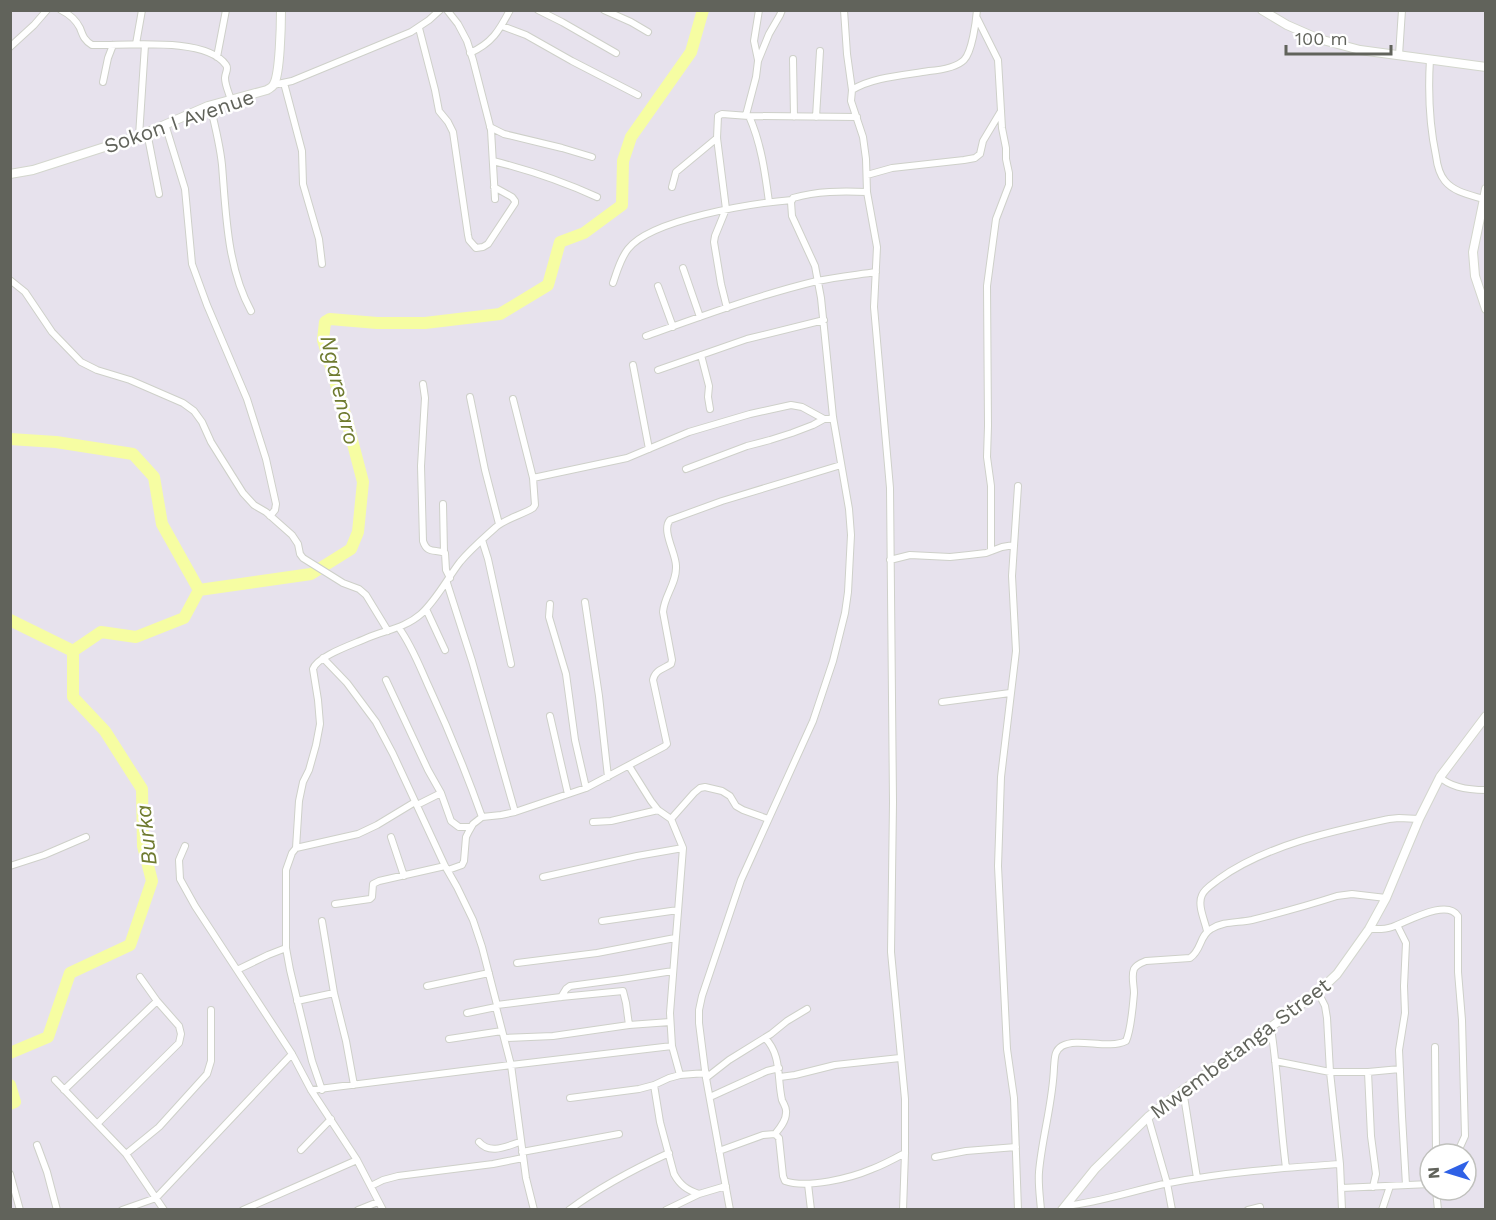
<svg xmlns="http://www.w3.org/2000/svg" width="1496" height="1220" font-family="'Work Sans',sans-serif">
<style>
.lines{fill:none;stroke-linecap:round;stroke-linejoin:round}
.river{stroke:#f6fda2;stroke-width:12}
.street-casing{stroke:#ced0c9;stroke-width:8}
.secondary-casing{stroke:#d3d6cd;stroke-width:10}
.street{stroke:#fff;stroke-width:6}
.secondary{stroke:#fff;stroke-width:8}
.labels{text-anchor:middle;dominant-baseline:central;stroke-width:5;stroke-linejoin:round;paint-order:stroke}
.street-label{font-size:21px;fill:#61635b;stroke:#fff}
.water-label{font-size:22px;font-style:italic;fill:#6f7b30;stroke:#fff}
</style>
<rect width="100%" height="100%" fill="#e7e2ed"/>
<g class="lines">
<!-- river -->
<path class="river" d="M10,439l46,3 77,12 21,23 8,47 37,66 112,-16 40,-25 7,-17 5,-50 -16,-61 -24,-81 2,-18 5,-3 47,4h48l75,-9 48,-29 12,-43 24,-9 38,-28 1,-44 8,-24 60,-85 12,-42
M10,620l63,31
M10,1053l38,-16 22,-64 60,-28 22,-64 -9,-35 -1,-57 -37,-58 -32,-34v-46l28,-19 35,5 48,-19 15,-28
M10,1085l5,17 -5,2"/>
<defs>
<path id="street" d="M61,10c8,4 15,10 19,18 3,8 4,12 12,17 31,1 114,-9 134,20 3,4 -1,8 -1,13 0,7 4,15 6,22
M447,10l11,14 9,17 6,19 18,70 4,69
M538,10l24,12 54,31
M604,10l27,12 17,10
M844,10l3,44 5,36
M977,18l21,42 4,68 4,20v11l3,14v12l-13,34 -9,67 1,140 -1,31 4,29v65
M502,26l24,9 46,26 66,34
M419,28l16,62 4,21 9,11 5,10 15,103 1,5 7,8 7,-1 5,-3 27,-41v-2l-3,-4 -18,-10
M136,44l6,-34
M10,47l24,-22 13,-15
M470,53c22,-10 29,-22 40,-43
M1399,55l3,-45
M217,57l9,-47
M793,59l1,58
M1430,59c-2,33 -1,64 6,97 1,8 4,19 9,25 9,11 25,14 38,18
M758,60l-4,-19 5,-31
M103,82l5,-24 5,-13
M284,83l18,68 1,33 16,55 3,25
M273,85l19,-4 119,-49 18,-12 11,-10
M210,105c5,20 10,40 12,60 4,49 5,102 29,146
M746,115l10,-38 2,-16 11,-27 11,-19 2,-5
M749,116c12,27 16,56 20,86
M816,117l4,-66
M165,124l20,65 7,75 15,41 40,94 19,60 10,45 -1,6 -5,6
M490,127l14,7 58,14 30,9
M147,132l12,62
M139,136l6,-91
M493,161c36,9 71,21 104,36
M867,175l25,-7 72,-8 11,-2 5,-4 3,-13 18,-30
M672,187l4,-15 41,-34
M683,268l17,49
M10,280l15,12 27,40 29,30 16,8 33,10 53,23 11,8 8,11 9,20 32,51 11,12 12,7 26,23 6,9 2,10 3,4 40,25 16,6 7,6 22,36
M613,283c4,-11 7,-24 15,-34 23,-30 126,-46 164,-49
M658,286l15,41
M727,308l-6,-24 -7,-42 1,-6 11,-27 -9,-71 1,-22 4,-2 27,2 108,1
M646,336c56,-20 113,-41 171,-55 19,-4 39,-6 59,-9
M701,355l8,31 -1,11 2,12
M633,365l16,84
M658,370l89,-31 77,-19
M423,384l2,14 -4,68 2,75c4,13 12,8 22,12l1,17 4,8
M470,397l15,73 14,54
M686,469l61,-23 23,-6 22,-7 21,-8 11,-6
M533,478l94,-20 62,-26 61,-18 41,-9 11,2 22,12h6l3,-2
M1018,486l-6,90 4,75 -15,126 -3,89 9,183 7,49 4,112
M443,504l1,48
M482,540l6,19 23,105
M890,560l20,-5 40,2 19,-2 17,-2 16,-6 12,-2
M447,583l25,78 43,151
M585,602l14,94 9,81
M550,604l-1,13 17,57 9,66 11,48
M426,609l19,41
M399,628c13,18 20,37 29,57 20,43 38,87 54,132
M323,658l24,25 29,39 17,32 52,112 12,21 16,33 9,27 15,58 -1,2 15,58 15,113 8,32
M386,680l42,90 13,23 10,28 8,6h12
M942,702l68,-9
M550,716l18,78
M629,766l22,35 7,9 13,9 12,29 -13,165 2,33 8,29
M1440,777c11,11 31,13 46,13
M417,805l24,-12
M671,819l23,-26 6,-5 5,-1 17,4 8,5 6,10 7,4 25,9
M593,822l18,-1 47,-11
M391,837l13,39
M185,846l-6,14 1,19 15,27 97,148 19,36 46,70 26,50
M296,848l62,-14 19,-9 38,-23
M10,866l34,-11 42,-18
M448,870l14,-5 2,-4 2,-24 3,-6 4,-7 9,-7 19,-2 14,-3 71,-24 79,-42 2,-2 -14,-64c2,-10 10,-11 18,-16l1,-4 -9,-48c1,-16 14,-29 13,-46 0,-13 -15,-36 -6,-46l52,-19 119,-36
M543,877l94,-21 46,-8
M335,904l35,-5 2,-2 1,-13 6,-3 66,-15
M322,921l12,72 12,48 8,44
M602,921l76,-11
M1397,925l9,18 -2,43 1,27 -6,37 3,66 4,69
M1369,929c8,0 15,1 23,-2 15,-5 55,-29 66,-11v56l4,48 3,116 -5,11 -7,7
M1207,931c-2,-10 -10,-26 -5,-36 3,-7 11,-11 17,-16 47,-34 114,-48 170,-60l10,-1 20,1
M517,963l80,-10 78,-15
M237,970l31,-15 18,-7
M427,986l62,-13
M1318,992l7,14 2,12 3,54 10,92 2,46
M561,997l5,-8 4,-3 52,-7 51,-8
M297,1001l37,-8
M497,1005l64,-8 62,-6 3,12 3,22
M467,1013l29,-6
M1271,1028c7,46 9,93 15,140
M505,1038l48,-2 76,-11 41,-3
M765,1038c17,17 12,41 17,62 2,5 5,8 4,13 0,8 -6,15 -11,21
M449,1039l53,-8
M1435,1047l1,107
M1275,1061l55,11h38l32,-3
M1368,1072l3,64 5,38 -3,13
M780,1077l15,-2 40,-10 65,-7
M706,1078l23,-18 42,-26 16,-13 20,-12
M55,1080l71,74 38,56
M654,1085l6,37 14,52c6,11 13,16 25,20
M64,1090l93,-89
M311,1090l200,-25 161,-19
M322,1090l-10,-29 -22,-91 -4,-22v-78l6,-17 4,-5 3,-47 4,-19 6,-12 7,-25 4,-21 -2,-24 -5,-31c4,-13 41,-25 54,-31 19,-8 38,-10 54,-24 16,-15 26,-35 39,-52 11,-13 24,-24 36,-35 11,-9 26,-12 37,-19l2,-3 -2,-27 -20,-79
M1183,1090l14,88
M710,1097l57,-26 12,-3
M570,1098l69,-9 15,-4 15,-7 11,-3 26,-2
M1148,1117l19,66 5,27
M98,1123l81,-80 2,-9 -2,-8 -22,-25 -17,-24
M479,1142c11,13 28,4 41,0
M37,1145l10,27 10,38
M301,1150l30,-31
M719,1151l44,-16 12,-1 4,4 4,38 2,5c22,8 66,-3 87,-12 11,-4 22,-10 33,-16
M522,1152l97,-18
M126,1154l33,-27 48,-53 4,-13v-51
M935,1157l31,-6 50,-4
M10,1174l10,36
M808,1184l3,26
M371,1186l12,-6 15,-4 95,-12 30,-6
M1341,1188l89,-4
M1436,1190l2,20
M1065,1206c37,-4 69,-16 104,-23 56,-11 114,-15 171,-19
M122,1210l34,-12 136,-144
M243,1210l114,-50
M358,1210l20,-8
M569,1210c31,-23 65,-41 100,-57
M666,1210l33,-16 27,-8
M730,1210l-24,-132 -7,-55v-13l3,-14 39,-116 72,-159 20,-60 12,-48 3,-21 3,-57 -2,-26 -16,-92 -12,-119 -6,-32 -23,-50 -1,-14 2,-4c24,-7 49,-7 74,-6
M903,1210l2,-57v-54l-14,-147 2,-150 -3,-314 -16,-181 3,-60 -10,-55 -1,-33 -3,-22 -12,-36 1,-11c20,-13 54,-15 77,-19 11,-1 27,-3 35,-11 8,-8 12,-38 13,-50
M1041,1210c-1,-13 -3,-26 -2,-38 3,-35 14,-70 15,-105 1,-9 0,-16 8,-21 16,-9 46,4 64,-5 5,-11 7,-36 8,-48 0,-8 -3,-17 0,-24 3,-5 7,-6 12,-8l44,-3c12,-8 9,-22 21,-29 12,-8 27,-6 41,-9 28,-7 57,-15 85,-24l15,-2 34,4
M1248,1210l12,-3
M1382,1210l8,-24"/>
<path id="secondary" d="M1262,10l25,15 32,14 41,11 126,17
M10,174l23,-4 106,-34 69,-30 59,-16c3,-2 5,-2 7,-6 6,-11 7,-59 7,-74
M1486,189l-13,63 2,24 11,33
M1062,1210l33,-41 53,-52 35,-27 69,-49 66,-49 19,-18 32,-45 17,-31 33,-79 21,-42 46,-61"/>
</defs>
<!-- street casing -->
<use href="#street" class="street-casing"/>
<!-- secondary casing -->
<use href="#secondary" class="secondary-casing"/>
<!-- street -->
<use href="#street" class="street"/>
<!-- secondary -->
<use href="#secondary" class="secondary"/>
</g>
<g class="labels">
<!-- street labels -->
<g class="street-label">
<text transform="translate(179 121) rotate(-19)">Sokon I Avenue</text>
<text transform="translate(1240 1048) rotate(-37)">Mwembetanga Street</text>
</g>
<!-- water labels -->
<g class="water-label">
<text transform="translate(340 390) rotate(77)">Ngarenaro</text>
<text transform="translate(146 835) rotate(-96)">Burka</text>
</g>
</g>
<!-- border -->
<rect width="1496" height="1220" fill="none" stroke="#61635b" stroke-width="24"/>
<!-- north arrow -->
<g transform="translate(1448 1172) rotate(266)"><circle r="28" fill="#ffffff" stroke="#c0c1bd" stroke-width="1.5"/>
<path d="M0-4.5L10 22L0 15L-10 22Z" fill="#2f61e6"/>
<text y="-9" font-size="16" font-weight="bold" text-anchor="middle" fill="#61635b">N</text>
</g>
<!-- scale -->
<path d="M1286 45v9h105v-9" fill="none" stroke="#61635b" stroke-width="3"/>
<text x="1295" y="45" font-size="18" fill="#61635b" stroke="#ffffff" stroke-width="4.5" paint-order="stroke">100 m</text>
</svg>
